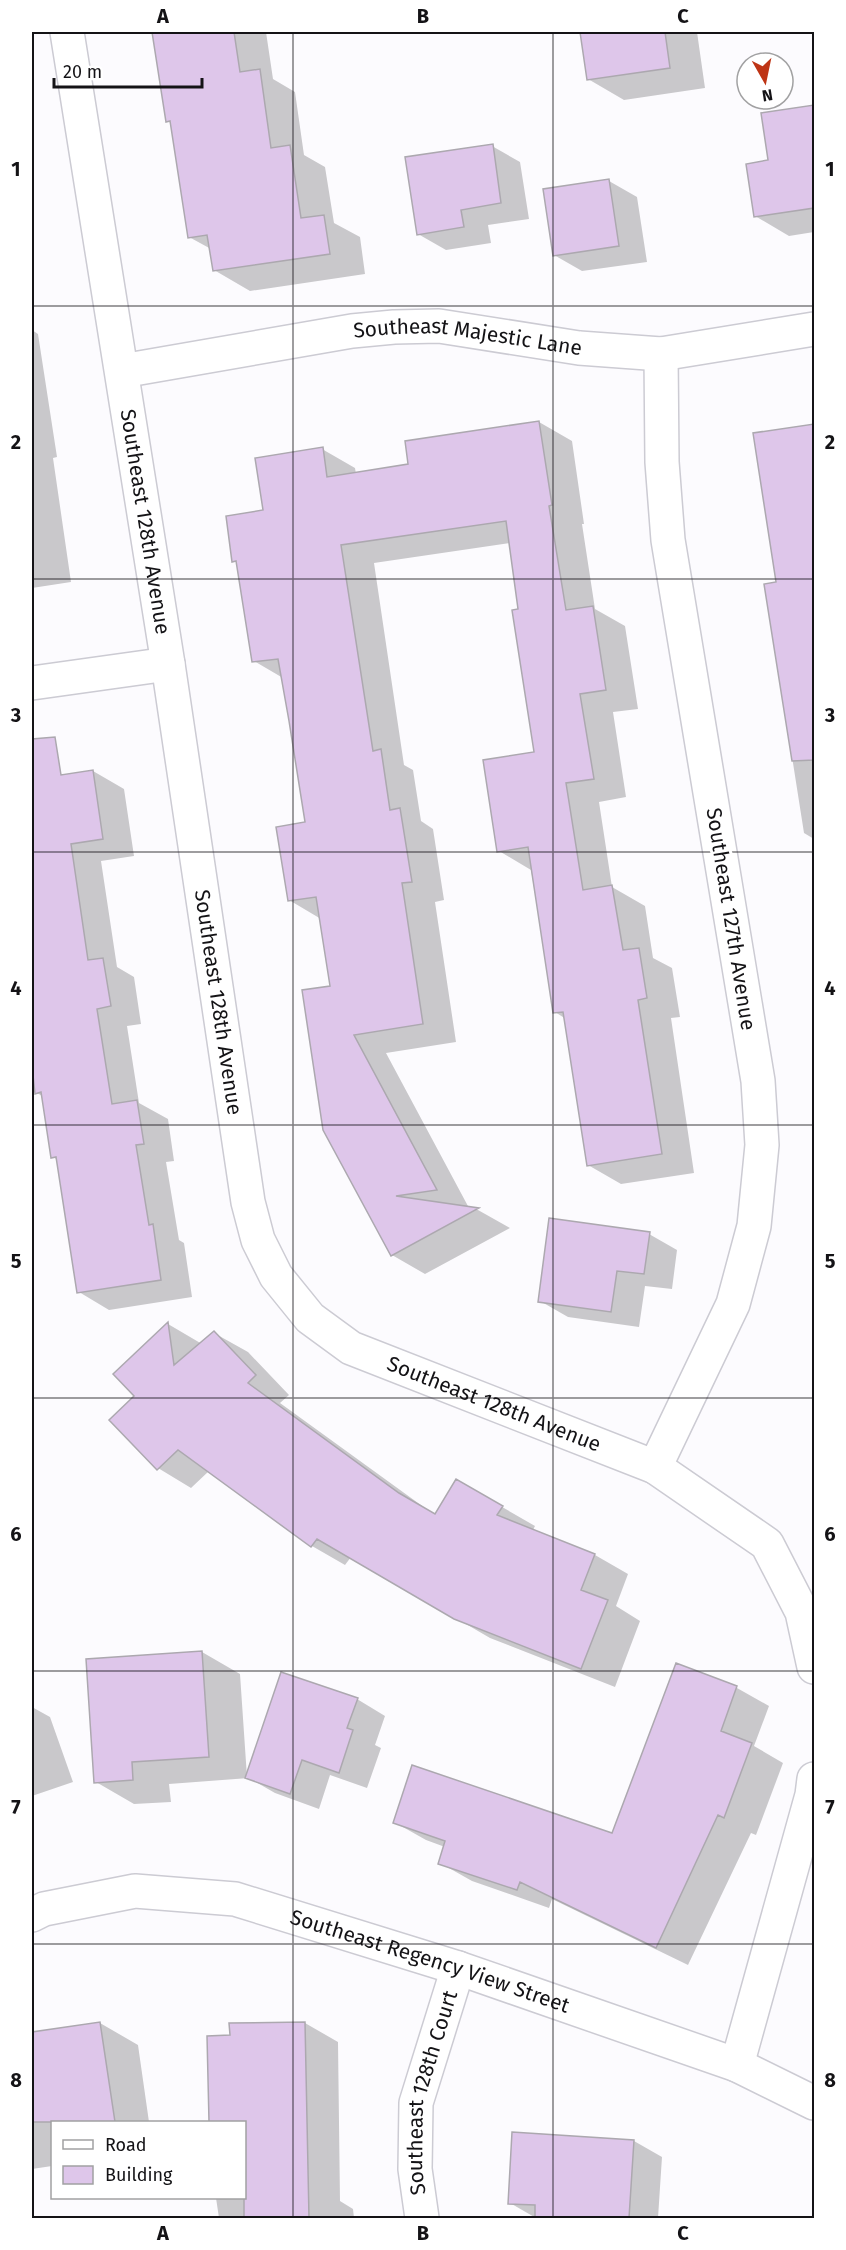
<svg xmlns="http://www.w3.org/2000/svg" width="846" height="2250" font-family="'Fira Sans',sans-serif">
<style>
.shadow{fill:#0003}
.building{fill:#dec6ea;stroke:#aca8af;stroke-width:1.5}
.lines{fill:none;stroke-linecap:round;stroke-linejoin:round}
.minor-casing{stroke:#cccbd3;stroke-width:36}
.minor{stroke:#fff;stroke-width:33}
.grid{fill:none;stroke:#141316;stroke-width:1.5;stroke-opacity:0.55}
.labels{text-anchor:middle;dominant-baseline:central;stroke-width:6;stroke-linejoin:round;paint-order:stroke}
.street-label{font-size:21px;fill:#141316;stroke:#fff}
.neatline{fill:none;stroke:#141316;stroke-width:2}
.grid-label{font-size:20px;text-anchor:middle;font-weight:bold;fill:#141316}
</style>
<rect width="100%" height="100%" fill="#fcfbfe"/>
<!-- shadow -->
<path class="shadow" d="M154,32h112l7,47 22,13 9,63 21,12 9,56 26,14 5,37 -115,17 -36,-21 -3,-21 -22,-12 -18,-114 -4,-2z
M581,32h116l8,56 -81,12 -36,-21z
M814,106v126l-25,4 -34,-20 15,-55 -7,-47z
M492,146l28,16 9,57 -41,6 3,18 -45,7 -28,-16z
M609,181l28,16 10,65 -65,9 -28,-16z
M32,330l6,4 19,123 -4,1 18,124 -39,6z
M539,422l33,19 12,83h-2l13,85 30,17 13,83 -25,3 13,85 -27,5 13,85 33,19 8,52 19,10 8,49 -9,1 23,155 -73,11 -33,-19 -22,-146 -11,-7 -24,-142 -32,-19 37,-97 -26,-211 -136,20 30,202 9,5 8,51 12,8 11,71 -9,2 21,140 -70,11 83,155 9,2 32,18 -85,46 -33,-19 -60,-268 -11,-68 -32,-19 18,-77 -24,-145 -29,-17 -16,-98 -4,-2 31,-49 57,-63 33,19 1,6 54,-9z
M814,425v414l-10,-6 -39,-248 12,-2 -23,-149z
M93,771l31,18 10,67 -33,5 16,106 17,10 7,47 -14,2 12,77 29,16 6,42 -8,1 13,78 5,3 8,54 -83,13 -30,-18 -21,-132 -5,-3 -9,-60 -7,-4 -5,-39v-273z
M649,1234l28,16 -5,39 -27,-3 -6,41 -71,-10 -28,-16z
M168,1324l34,20 12,-11 34,19 41,43 -9,8 156,113 21,-35 78,45 -2,4 62,25 33,19 -12,32 24,15 -25,66 -125,-49 -139,-81 -6,8 -33,-19 -103,-75 -18,17 -33,-20 -22,-72z
M202,1652l38,22 7,103 110,-78 28,17 -10,29 6,3 -14,40 -37,-13 -11,34 -44,-16 -26,-15 -80,6 2,18 -37,2 -38,-22z
M677,1665l60,23 32,18 -15,40 29,17 -27,72 -5,-2 -63,132 -136,-66 -3,9 -77,-27 -32,-18 5,-16 -19,-7 -32,-18 219,13z
M32,1707l18,10 23,65 -41,14z
M100,2023l38,22 11,77h-97v44l-20,3v-103l6,-1z
M305,2023l33,19 2,159 13,8 1,9h-135l-3,-20h28v-76h-33l-2,-84 23,-1 -1,-13z
M634,2141l28,16 -4,61h-122l-26,-15z"/>
<!-- building -->
<path class="building" d="M152,32h82l6,40 20,-3 11,79 19,-3 11,73 23,-3 6,39 -117,17 -6,-36 -19,3 -18,-117 -4,1z
M580,32h85l5,36 -83,12z
M814,105v103l-60,9 -8,-53 22,-4 -7,-47z
M493,144l8,59 -40,7 3,17 -47,8 -12,-78z
M609,179l10,67 -66,10 -10,-67z
M539,421l13,84 -3,1 17,104 27,-4 13,84 -26,4 14,85 -28,4 17,107 29,-5 11,65 16,-2 8,50 -9,2 24,154 -75,12 -24,-154 -10,1 -25,-166 -31,5 -14,-92 51,-8 -22,-142 6,-1 -12,-88 -165,24 32,206 8,-2 9,61 10,-2 12,74 -10,1 21,141 -69,11 83,155 -41,6 83,12 -88,48 -68,-126 -21,-140 28,-4 -14,-89 -28,4 -12,-74 29,-5 -16,-101 -11,-62 -26,3 -16,-101 -4,1 -6,-46 37,-6 -8,-52 68,-11 4,30 81,-13 -3,-23z
M814,424v336l-22,1 -28,-177 12,-2 -23,-149z
M55,737l6,38 32,-5 10,69 -32,5 17,116 15,-2 8,48 -14,3 15,95 25,-4 7,44 -8,1 13,80 4,-1 8,56 -84,13 -21,-136 -5,1 -10,-66 -6,2 -3,-28v-327z
M549,1218l101,14 -6,42 -27,-3 -6,41 -73,-10z
M168,1322l6,43 40,-34 42,44 -8,8 151,110 36,21 21,-35 47,27 -6,9 98,39 -14,36 27,10 -27,69 -127,-50 -137,-80 -6,8 -133,-97 -21,20 -48,-50 25,-24 -21,-22z
M202,1651l7,106 -77,5 1,18 -39,3 -8,-124z
M676,1663l61,23 -16,45 31,12 -28,75 -6,-3 -62,133 -136,-66 -3,8 -79,-26 7,-23 -52,-18 19,-58 200,68z
M281,1672l77,26 -11,30 6,2 -14,43 -37,-13 -12,34 -45,-16z
M100,2022l15,100h-83v-90z
M305,2022l4,196h-65v-96h-35l-2,-86 23,-1 -1,-12z
M512,2132l122,8 -5,78h-94v-13l-27,-1z"/>
<g class="lines">
<defs>
<g id="minor">
<path id="s1" d="M67,32l101,632 80,538 10,38 18,36 34,42 41,30 304,119 112,77 35,68 12,55"/>
<path id="s2" d="M122,371l230,-40 42,-4 45,-1 140,22 82,6 153,-25"/>
<path d="M32,683l136,-19"/>
<path d="M655,1467l78,-163 21,-78 8,-81 -4,-64 -90,-541 -6,-78 -1,-108"/>
<path id="s3" d="M32,1915l12,-6 91,-18 100,8 223,69 279,97 77,38"/>
<path d="M737,2065l75,-270 2,-16"/>
<path id="s4" d="M422,2218l-7,-49 1,-66 42,-135"/>
</g>
</defs>
<!-- minor casing -->
<use href="#minor" class="minor-casing"/>
<!-- minor -->
<use href="#minor" class="minor"/>
</g>
<!-- grid -->
<path class="grid" d="M293,32v2186M553,32v2186M32,306h782M32,579h782M32,852h782M32,1125h782M32,1398h782M32,1671h782M32,1944h782"/>
<g class="labels">
<!-- street labels -->
<g class="street-label">
<text stroke="none"><textPath href="#s2" startOffset="350">Southeast Majestic Lane</textPath></text>
<text stroke="none"><textPath href="#s1" startOffset="496">Southeast 128th Avenue</textPath></text>
<text transform="translate(731 919) rotate(81)">Southeast 127th Avenue</text>
<text stroke="none"><textPath href="#s1" startOffset="982">Southeast 128th Avenue</textPath></text>
<text stroke="none"><textPath href="#s1" startOffset="1522">Southeast 128th Avenue</textPath></text>
<text stroke="none"><textPath href="#s3" startOffset="411">Southeast Regency View Street</textPath></text>
<text stroke="none"><textPath href="#s4" startOffset="128">Southeast 128th Court</textPath></text>
</g>
</g>
<!-- border -->
<rect width="846" height="2250" fill="none" stroke="#ffffff" stroke-width="66"/>
<!-- legend -->
<rect x="51" y="2121" width="195" height="78" fill="#ffffff" stroke="#a1a1a2" stroke-width="1.5"/>
<rect x="63" y="2140" width="30" height="9" fill="#ffffff" stroke="#a1a1a2" stroke-width="1.5"/>
<text x="105" y="2151" font-size="18" fill="#141316">Road</text>
<rect x="63" y="2166" width="30" height="18" fill="#dec6ea" stroke="#a1a1a2" stroke-width="1.5"/>
<text x="105" y="2181" font-size="18" fill="#141316">Building</text>
<!-- north arrow -->
<g transform="translate(765 81) rotate(171)"><circle r="28" fill="#ffffff" stroke="#a1a1a2" stroke-width="1.5"/>
<path d="M0-4.5L10 22L0 15L-10 22Z" fill="#be3415"/>
<text y="-9" font-size="16" font-weight="bold" text-anchor="middle" fill="#141316">N</text>
</g>
<!-- scale -->
<path d="M54 78v9h148v-9" fill="none" stroke="#141316" stroke-width="3"/>
<text x="63" y="78" font-size="18" fill="#141316" stroke="#ffffff" stroke-width="4.5" paint-order="stroke">20 m</text>
<rect x="33" y="33" width="780" height="2184" class="neatline"/>
<g class="grid-label">
<text x="163" y="23">A</text>
<text x="423" y="23">B</text>
<text x="683" y="23">C</text>
<text x="16" y="176">1</text>
<text x="830" y="176">1</text>
<text x="16" y="449">2</text>
<text x="830" y="449">2</text>
<text x="16" y="722">3</text>
<text x="830" y="722">3</text>
<text x="16" y="995">4</text>
<text x="830" y="995">4</text>
<text x="16" y="1268">5</text>
<text x="830" y="1268">5</text>
<text x="16" y="1541">6</text>
<text x="830" y="1541">6</text>
<text x="16" y="1814">7</text>
<text x="830" y="1814">7</text>
<text x="16" y="2087">8</text>
<text x="830" y="2087">8</text>
<text x="163" y="2240">A</text>
<text x="423" y="2240">B</text>
<text x="683" y="2240">C</text>
</g>
</svg>
